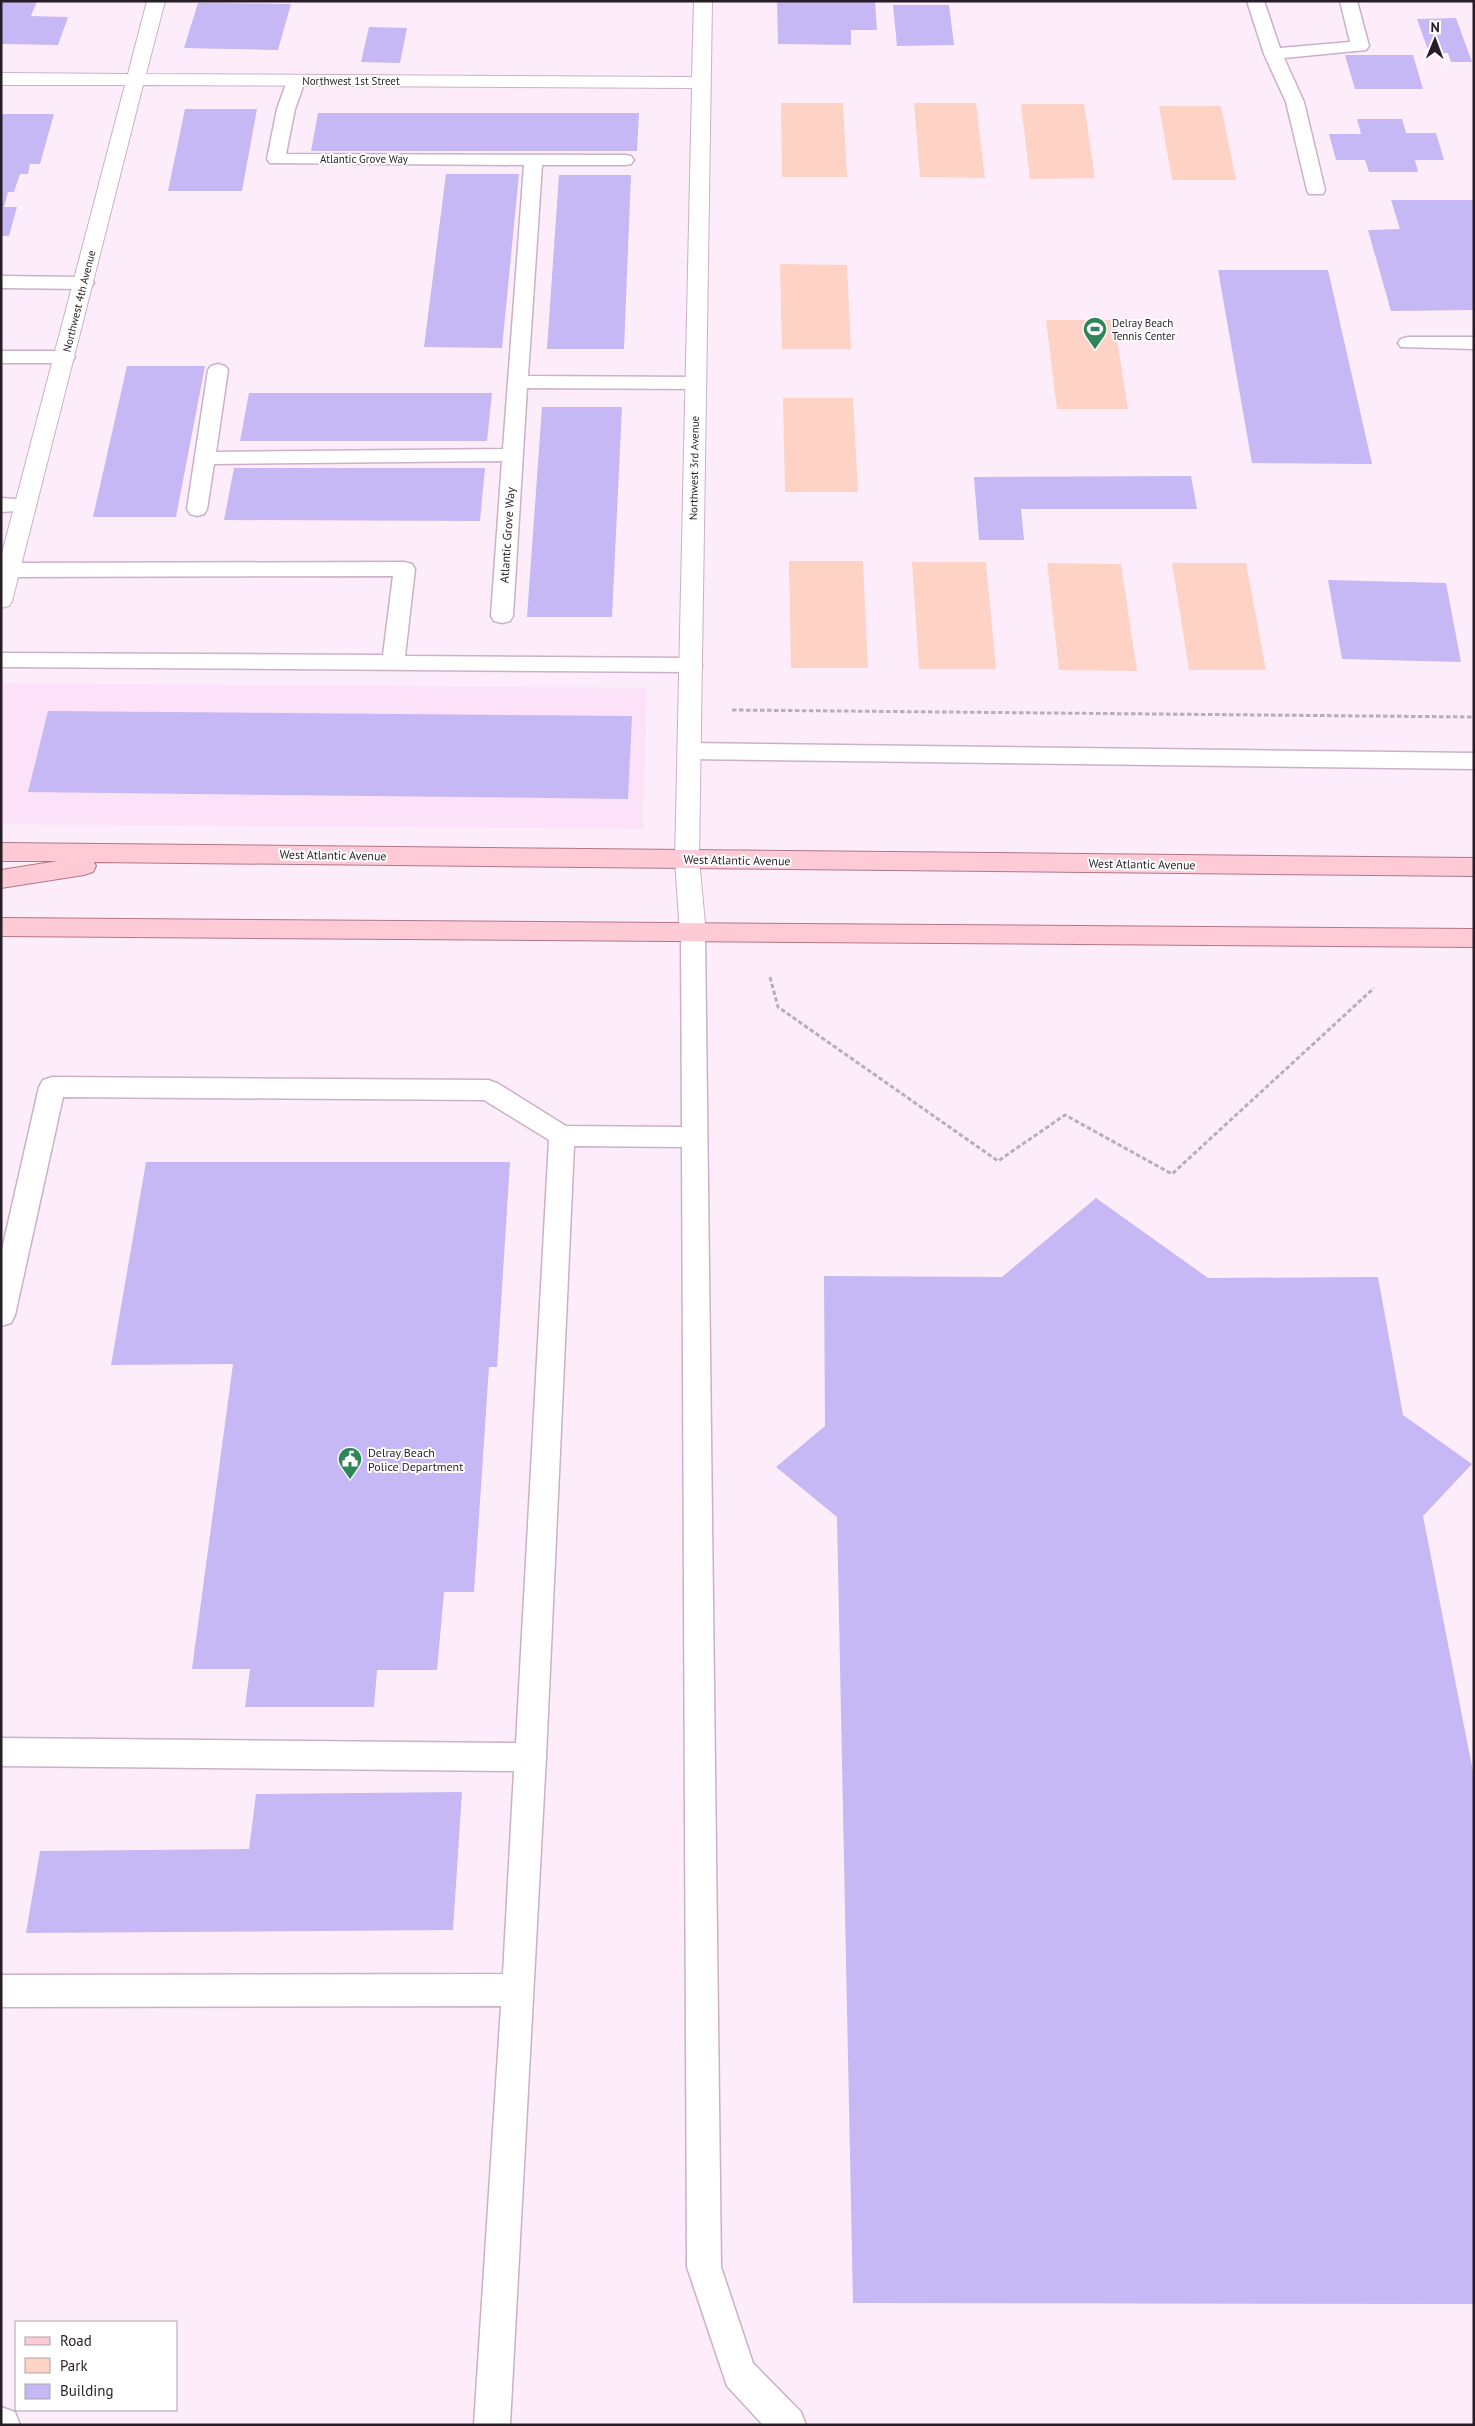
<svg xmlns="http://www.w3.org/2000/svg" width="1475" height="2426" font-family="'PT Sans',sans-serif">
<style>
.built{fill:#fce2f9}
.green{fill:#fed3c5}
.building{fill:#c6b7f5}
.lines{fill:none;stroke-linecap:round;stroke-linejoin:round}
.service-casing{stroke:#cab1c7;stroke-width:3}
.minor-casing{stroke:#cab1c7;stroke-width:2}
.primary-casing{stroke:#b17787;stroke-width:2}
.path{stroke:#bbadb9;stroke-width:3;stroke-dasharray:4.5 2.5;stroke-linecap:butt}
.service{fill:#fff;fill-rule:evenodd}
.minor{fill:#fff;fill-rule:evenodd}
.primary{fill:#fdcad6;fill-rule:evenodd}
.labels{text-anchor:middle;dominant-baseline:central;stroke-width:4;stroke-linejoin:round;paint-order:stroke}
.far-street-label{font-size:11px;fill:#271d26;stroke:#fff}
.far-poi-label{font-size:11px;fill:#271d26;stroke:#fff;text-anchor:start}
.street-label{font-size:12px;fill:#271d26;stroke:#fff}
.poi-label{font-size:12px;fill:#271d26;stroke:#fff;text-anchor:start}
</style>
<rect width="100%" height="100%" fill="#fdedfb"/>
<!-- built -->
<path class="built" d="M1,683l646,5 -4,141 -642,-5z"/>
<!-- green -->
<path class="green" d="M781,103h62l4,74h-65z
M914,103h62l9,75 -65,-1z
M1021,104h63l11,74 -65,1z
M1159,106h62l15,74h-64z
M780,264l67,1 4,84h-69z
M1046,320h68l14,89h-71z
M783,398h70l5,94h-73z
M789,561h74l5,107h-77z
M912,562h74l10,107h-77z
M1047,563l74,1 16,107 -78,-1z
M1172,563h74l20,107h-77z"/>
<!-- building -->
<path class="building" d="M1,1h36l-6,15 37,1 -10,28 -57,-1z
M777,1h98l2,29h-26v15l-73,-1z
M198,3l93,1 -13,46 -94,-2z
M893,5h56l5,40 -57,1z
M1456,18l16,44h-21l-3,-9h-19l-12,-34z
M369,27l38,1 -7,35 -39,-1z
M1345,55h68l10,34h-68z
M185,109h72l-15,82h-74z
M318,113h321l-2,38h-326z
M1,114h53l-14,50h-10l-2,10h-8l-6,18h-6l-4,15h13l-8,29h-8z
M1357,119h45l4,14h30l8,27h-29l3,12h-49l-4,-12h-29l-7,-26h32z
M446,174h73l-17,174 -78,-1z
M559,175h72l-7,174h-77z
M1391,200h83v110l-83,1 -23,-81 32,-1z
M1218,270h110l44,194 -120,-1z
M127,366h78l-29,151h-83z
M249,393h243l-5,48h-247z
M542,407h80l-10,210h-85z
M234,468h251l-5,53 -256,-1z
M1191,476l6,33h-176l3,31h-45l-5,-63z
M1328,580l118,3 15,79 -119,-3z
M48,711l584,5 -4,83 -600,-7z
M146,1162h364l-13,205h-8l-15,225h-30l-7,78h-60l-3,37h-129l5,-38h-58l41,-305 -122,1z
M1096,1198l112,80 170,-1 25,138 69,49 -49,52 51,261v527l-621,-1 -16,-786 -61,-50 49,-41 -1,-150 178,1z
M462,1792l-9,138 -427,3 14,-82 209,-2 7,-55z"/>
<g class="lines">
<defs>
<path id="service" d="M1247,1h17l16,47 70,-6 -10,-41h17l12,45 -3,4 -82,8 20,44 21,88 -2,4h-14l-2,-4 -21,-88 -22,-48z
M296,76l6,1 3,4 -10,28 -9,45 339,1 6,1 3,4 -3,4 -6,1h-83l-14,211 168,1 7,2 3,4 -3,4 -7,2 -169,-1 -14,228 -3,5 -8,2 -8,-2 -3,-5 11,-155 -288,3 -7,45 -3,5 -7,2 -7,-2 -3,-5 21,-139 3,-4 7,-2 7,2 3,4 -12,82 287,-3 21,-284 -254,-2 -3,-4 10,-50 10,-28 3,-4z
M1,276l83,1 7,2 3,4 -3,4 -7,2 -83,-1z
M1408,337h66v12l-73,-2 -3,-4 3,-4z
M1,351h64l7,2 3,4 -3,4 -7,2h-64z
M1,498l32,2 3,5 -3,5 -32,2z
M404,562l8,2 3,5 -10,87 286,2 8,2 3,5 -3,5 -8,2 -690,-5v-14l382,2 10,-79 -384,1 -8,-2v-10l8,-2z
M689,743l785,10v16l-785,-10 -8,-3 -3,-5 3,-5z
M693,925l9,3 3,6 16,1333 32,96 48,49 5,13h-43l-36,-39 -40,-119 -5,-1120 -108,-1 -28,611 -36,668h-36l27,-419 -500,1v-32l502,-1 11,-203 -513,-5v-28l515,5 33,-603 -65,-40 -421,-3 -48,218 -4,8 -10,3v-72l38,-167 4,-7 9,-3 436,3 9,3 69,43 116,1 -1,-193 3,-6z
M1,2407l14,5 5,13h-19z"/>
<path id="minor" d="M147,1h18l-19,73 546,3 2,-76h18l-13,858 7,75 -4,6 -9,3 -9,-3 -4,-6 -5,-75 17,-771 -549,-3 -131,516 -3,5 -8,2v-51l124,-472h-124v-12l127,1z"/>
<path id="primary" d="M1,843l1473,15v18l-1380,-14 2,4 -3,6 -9,3 -83,13v-18l57,-9h-57z
M1,918l1473,11v18l-1473,-11z"/>
</defs>
<!-- service casing -->
<use href="#service" class="service-casing"/>
<!-- minor casing -->
<use href="#minor" class="minor-casing"/>
<!-- primary casing -->
<use href="#primary" class="primary-casing"/>
<!-- path -->
<path class="path" d="M732,710l742,7
M770,977l8,30 220,154 67,-46 107,59 202,-186"/>
<!-- service -->
<use href="#service" class="service"/>
<!-- minor -->
<use href="#minor" class="minor"/>
<!-- primary -->
<use href="#primary" class="primary"/>
</g>
<!-- icons -->
<defs>
<symbol id="stadium-pin" viewBox="-11 -11 22 30"><path d="M0 17L-7.5 6A9.5 9.5 0 1 1 7.5 6Z" fill="#2e8559" stroke="#fff"/><path d="M0-5a6.5 5 0 1 0 0 10a6.5 5 0 1 0 0-10ZM-3.5-1.8h7v3.6h-7Z" fill="#fff"/></symbol>
<symbol id="civic-pin" viewBox="-11 -11 22 30"><path d="M0 17L-7.5 6A9.5 9.5 0 1 1 7.5 6Z" fill="#2e8559" stroke="#fff"/><path d="M-.6-6.5H3V-4.5H.6V-3L4-1V1h2V6H-6V1h2V-1L-.6-3ZM-1.2 2.5V6h2.4V2.5Z" fill="#fff"/></symbol>
</defs>
<g fill-rule="evenodd">
<use href="#stadium-pin" x="1081" y="315" width="28" height="38"/>
<use href="#civic-pin" x="336" y="1445" width="28" height="38"/>
</g>
<g class="labels">
<!-- far-street labels -->
<g class="far-street-label">
<text x="351" y="81">Northwest 1st Street</text>
<text x="364" y="159">Atlantic Grove Way</text>
<text transform="translate(79 301) rotate(-76)">Northwest 4th Avenue</text>
<text transform="translate(694 468) rotate(-89)">Northwest 3rd Avenue</text>
</g>
<!-- far-poi labels -->
<g class="far-poi-label">
<text x="1112" y="323">Delray Beach<tspan x="1112" dy="13">Tennis Center</tspan></text>
</g>
<!-- street labels -->
<g class="street-label">
<text transform="translate(507 535) rotate(-86)">Atlantic Grove Way</text>
<text transform="translate(333 855) rotate(1)">West Atlantic Avenue</text>
<text transform="translate(737 860) rotate(1)">West Atlantic Avenue</text>
<text transform="translate(1142 864) rotate(1)">West Atlantic Avenue</text>
</g>
<!-- poi labels -->
<g class="poi-label">
<text x="368" y="1452">Delray Beach<tspan x="368" dy="14">Police Department</tspan></text>
</g>
</g>
<!-- border -->
<rect width="1475" height="2426" fill="none" stroke="#271d26" stroke-width="5"/>
<!-- legend -->
<rect x="15" y="2321" width="162" height="90" fill="#ffffff" stroke="#a9a5a8"/>
<rect x="25" y="2337" width="25" height="8" fill="#fdcad6" stroke="#a9a5a8"/>
<text x="60" y="2346" font-size="15" fill="#271d26">Road</text>
<rect x="25" y="2358" width="25" height="15" fill="#fed3c5" stroke="#a9a5a8"/>
<text x="60" y="2371" font-size="15" fill="#271d26">Park</text>
<rect x="25" y="2384" width="25" height="15" fill="#c6b7f5" stroke="#a9a5a8"/>
<text x="60" y="2396" font-size="15" fill="#271d26">Building</text>
<!-- north arrow -->
<g transform="translate(1435 40) rotate(1)" stroke="#ffffff" stroke-width="4" paint-order="stroke">
<path d="M0-4L9 19L0 12L-9 19Z" fill="#271d26"/>
<text y="-8" font-size="14" font-weight="bold" text-anchor="middle" fill="#271d26">N</text>
</g>
</svg>
